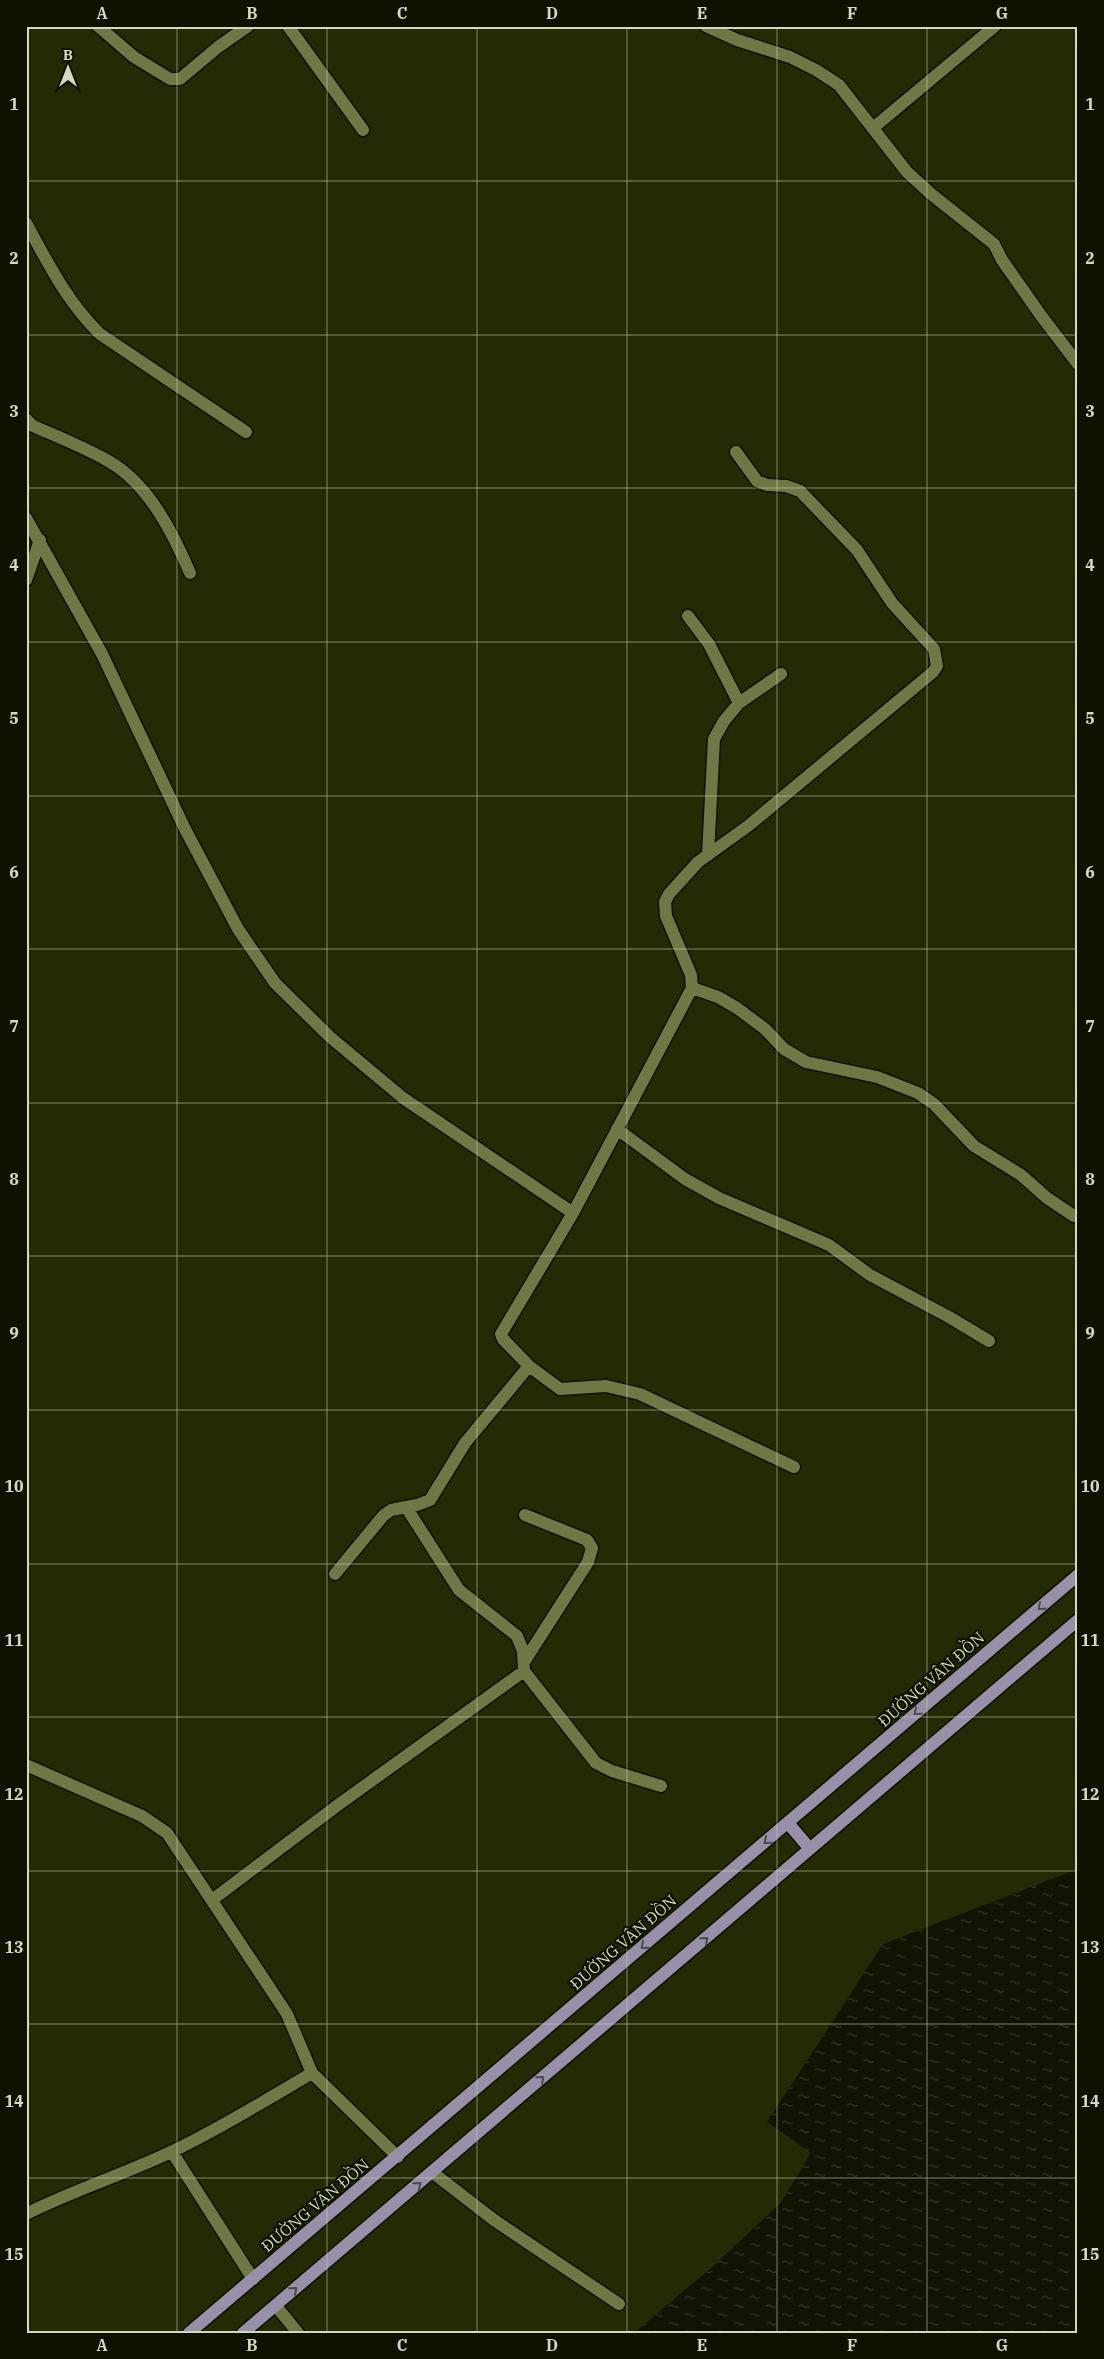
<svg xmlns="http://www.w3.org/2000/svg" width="1104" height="2359" font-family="'IBM Plex Serif',serif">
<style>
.water{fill:url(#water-ripples)}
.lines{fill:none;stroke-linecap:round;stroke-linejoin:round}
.minor-casing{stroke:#0e1200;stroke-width:15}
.major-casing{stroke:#0e1200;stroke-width:15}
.minor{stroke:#6d7845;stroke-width:12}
.major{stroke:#998fa9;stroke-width:12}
.oneway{stroke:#4d4a4d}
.grid{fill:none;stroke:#d2d9be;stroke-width:1;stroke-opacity:0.55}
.labels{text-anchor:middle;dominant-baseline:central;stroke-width:4.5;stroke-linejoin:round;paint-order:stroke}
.street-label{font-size:16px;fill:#d2d9be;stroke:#0e1201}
.neatline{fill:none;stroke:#d2d9be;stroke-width:2}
.grid-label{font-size:16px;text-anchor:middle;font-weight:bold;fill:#d2d9be}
</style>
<defs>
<pattern id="water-ripples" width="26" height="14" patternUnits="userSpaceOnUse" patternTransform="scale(1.25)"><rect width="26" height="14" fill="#111405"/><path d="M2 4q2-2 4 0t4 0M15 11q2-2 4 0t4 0" fill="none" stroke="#333628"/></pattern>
</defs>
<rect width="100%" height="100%" fill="#242a03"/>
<!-- water -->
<path class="water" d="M1078,1869v464h-444l78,-66 68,-63 31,-51 -44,-31 116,-178z"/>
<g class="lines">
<defs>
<path id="minor" d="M98,26l36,31 36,22h10l38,-32 30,-21
M288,26l75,104
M706,26l31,14 53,17 26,13 23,15 68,87 24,22 63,50 8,16 40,57 36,47
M873,128l122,-102
M26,223c22,40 41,79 74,111l146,98
M26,419l7,7c25,11 53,22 77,36 39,23 63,71 80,111
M736,452l21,29 10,4 19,1 14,5 57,59 35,53 42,46 3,17 -4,6 -185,154 -50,36 -29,32 -4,8 1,14 25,59 1,13 -119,225 -72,121 2,5 26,27 31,23 46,-3 34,8 154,73
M26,518l76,136 83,175 53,100 37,54 55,54 73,61 170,115
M26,580l14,-40
M688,616l21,28 30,59
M708,855l6,-116 10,-18 15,-18 42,-29
M692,988l26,9 19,11 28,21 19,20 22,13 71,15 41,16 16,11 40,42 47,29 26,23 27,18
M617,1129l68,50 34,19 110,47 41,30 79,42 40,24
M406,1507l53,83 58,46 6,15 1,20 72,92 16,8 49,15
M335,1574l48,-58 8,-6 26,-5 13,-5 35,-57 64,-77
M524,1662l64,-100 4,-14 -5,-8 -62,-25
M26,1765l116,51 25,17 120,181 25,59 86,84
M212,1900l126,-95 186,-134
M172,2152l81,127
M432,2172l62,48 125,84
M26,2214c48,-24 99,-40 147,-63 48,-23 93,-51 139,-78
M276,2306l22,27"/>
<path id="major" d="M788,1823l22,26
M189,2333l889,-758
M243,2333l835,-713"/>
</defs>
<!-- minor casing -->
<use href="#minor" class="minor-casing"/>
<!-- major casing -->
<use href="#major" class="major-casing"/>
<!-- minor -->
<use href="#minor" class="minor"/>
<!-- major -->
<use href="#major" class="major"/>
</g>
<!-- one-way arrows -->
<defs><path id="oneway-chevron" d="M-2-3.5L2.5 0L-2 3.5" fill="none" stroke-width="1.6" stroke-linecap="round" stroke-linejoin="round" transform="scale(1.25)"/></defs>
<g class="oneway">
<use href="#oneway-chevron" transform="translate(1041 1607) rotate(139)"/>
<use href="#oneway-chevron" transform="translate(917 1712) rotate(139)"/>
<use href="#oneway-chevron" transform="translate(767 1841) rotate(139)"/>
<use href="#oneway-chevron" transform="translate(705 1940) rotate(-41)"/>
<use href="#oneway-chevron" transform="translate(644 1946) rotate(139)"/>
<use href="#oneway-chevron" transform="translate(541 2079) rotate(-41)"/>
<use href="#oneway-chevron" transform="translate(418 2185) rotate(-40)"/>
<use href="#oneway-chevron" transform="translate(294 2290) rotate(-40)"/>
</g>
<!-- grid -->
<path class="grid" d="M177,26v2307M327,26v2307M477,26v2307M627,26v2307M777,26v2307M927,26v2307M26,181h1052M26,335h1052M26,488h1052M26,642h1052M26,796h1052M26,949h1052M26,1103h1052M26,1256h1052M26,1410h1052M26,1564h1052M26,1717h1052M26,1871h1052M26,2024h1052M26,2178h1052"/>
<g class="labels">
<!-- street labels -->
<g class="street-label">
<text transform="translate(931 1679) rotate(-41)">ĐƯỜNG VÂN ĐỒN</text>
<text transform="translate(623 1942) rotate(-41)">ĐƯỜNG VÂN ĐỒN</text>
<text transform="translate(315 2205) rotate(-40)">ĐƯỜNG VÂN ĐỒN</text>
</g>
</g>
<!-- border -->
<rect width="1104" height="2359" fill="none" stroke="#0e1201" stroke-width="55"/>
<!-- north arrow -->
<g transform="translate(68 68)" stroke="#0e1201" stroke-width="4" paint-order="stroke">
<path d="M0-4L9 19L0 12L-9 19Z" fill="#d2d9be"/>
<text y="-8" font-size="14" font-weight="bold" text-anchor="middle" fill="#d2d9be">B</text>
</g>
<rect x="28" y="28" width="1048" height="2304" class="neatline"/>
<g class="grid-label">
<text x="102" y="19">A</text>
<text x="252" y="19">B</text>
<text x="402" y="19">C</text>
<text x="552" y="19">D</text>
<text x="702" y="19">E</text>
<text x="852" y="19">F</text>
<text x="1002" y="19">G</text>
<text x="14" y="110">1</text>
<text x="1090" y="110">1</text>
<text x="14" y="264">2</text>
<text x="1090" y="264">2</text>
<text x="14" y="417">3</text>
<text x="1090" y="417">3</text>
<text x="14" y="571">4</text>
<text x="1090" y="571">4</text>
<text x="14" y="724">5</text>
<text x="1090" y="724">5</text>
<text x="14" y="878">6</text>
<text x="1090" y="878">6</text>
<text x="14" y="1032">7</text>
<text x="1090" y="1032">7</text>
<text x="14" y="1185">8</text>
<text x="1090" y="1185">8</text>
<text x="14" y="1339">9</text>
<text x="1090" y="1339">9</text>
<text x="14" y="1492">10</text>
<text x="1090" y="1492">10</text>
<text x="14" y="1646">11</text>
<text x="1090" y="1646">11</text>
<text x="14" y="1800">12</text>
<text x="1090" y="1800">12</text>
<text x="14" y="1953">13</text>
<text x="1090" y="1953">13</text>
<text x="14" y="2107">14</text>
<text x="1090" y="2107">14</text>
<text x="14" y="2260">15</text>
<text x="1090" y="2260">15</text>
<text x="102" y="2351">A</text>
<text x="252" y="2351">B</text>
<text x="402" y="2351">C</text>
<text x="552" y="2351">D</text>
<text x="702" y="2351">E</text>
<text x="852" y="2351">F</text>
<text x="1002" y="2351">G</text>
</g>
</svg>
